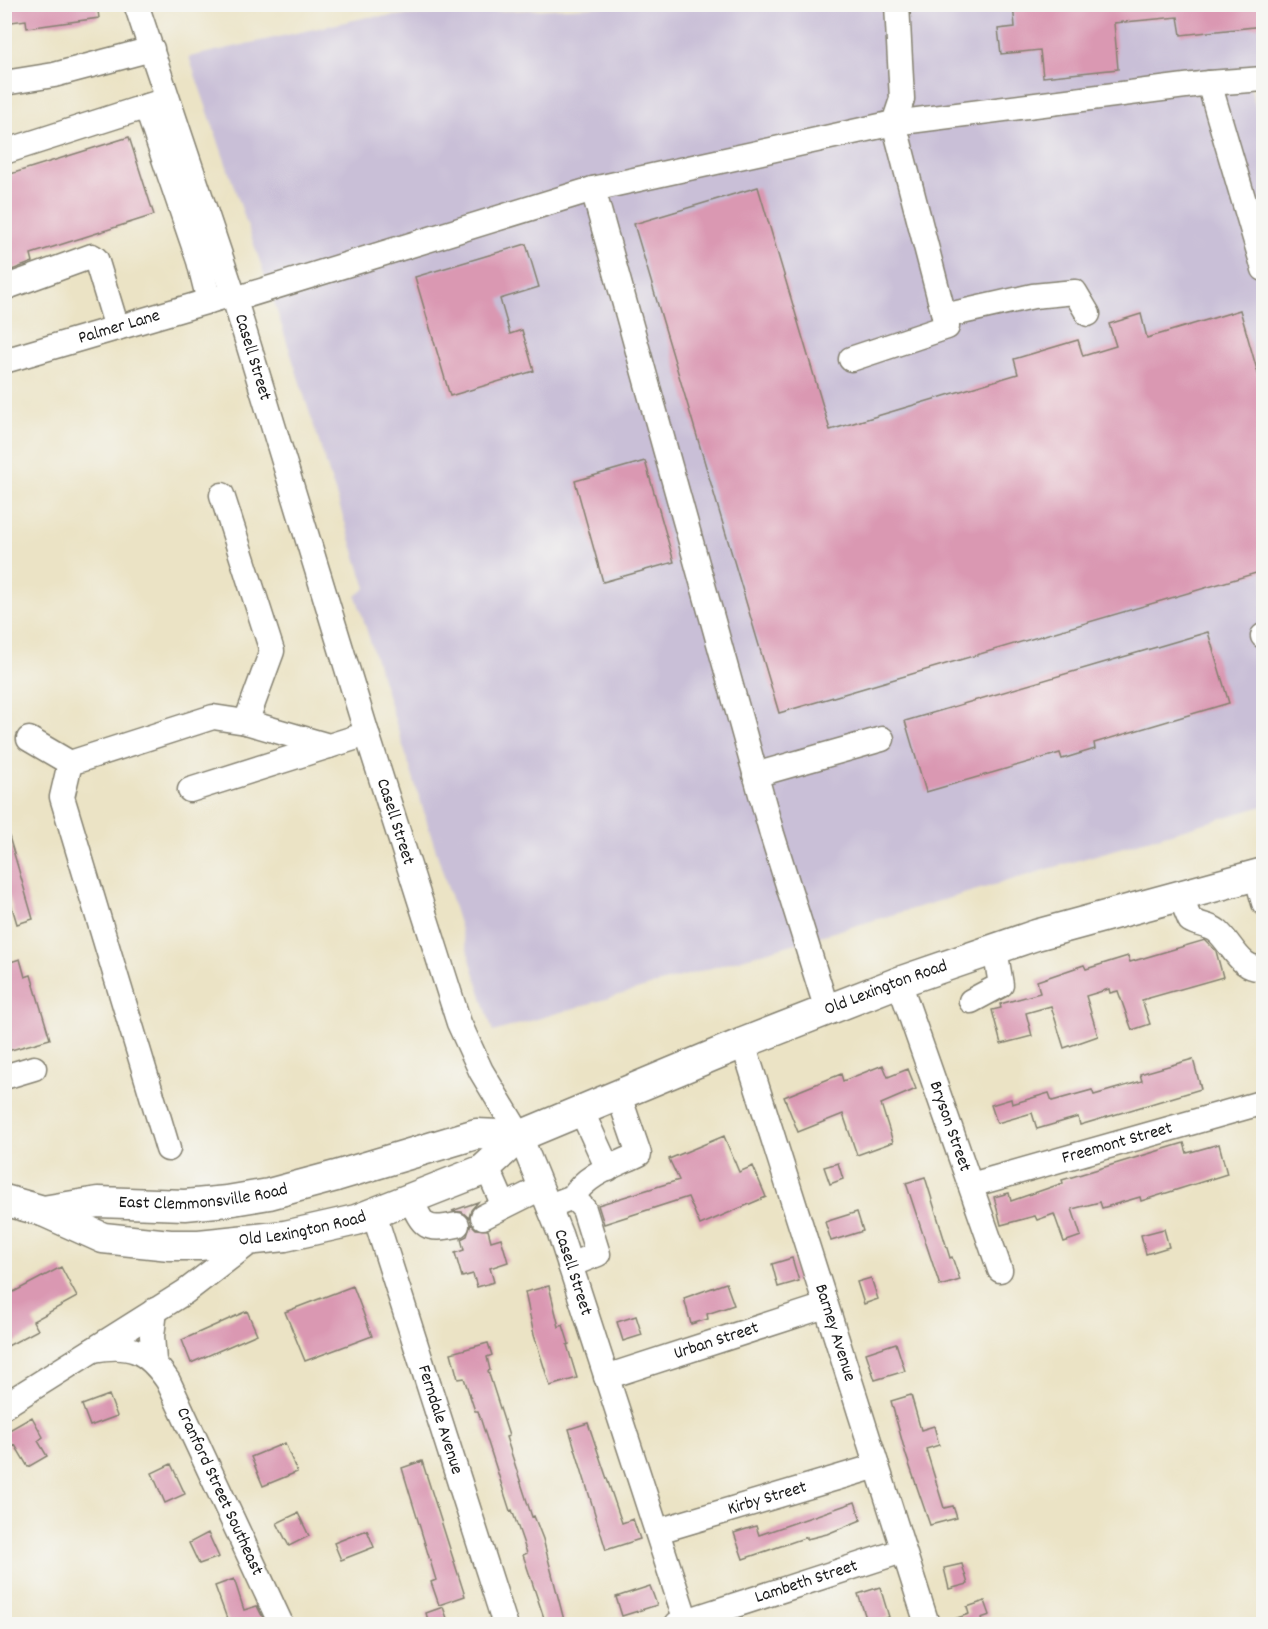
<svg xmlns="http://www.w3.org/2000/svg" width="1268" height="1629" font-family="Dekko,sans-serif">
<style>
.industrial{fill:#c9bfd7}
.building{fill:#da98b2}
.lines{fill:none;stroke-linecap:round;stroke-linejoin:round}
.minor-casing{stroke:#848070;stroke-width:27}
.major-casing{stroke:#848070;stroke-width:33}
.minor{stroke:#fff;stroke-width:24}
.major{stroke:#fff;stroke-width:30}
.labels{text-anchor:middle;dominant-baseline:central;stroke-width:6;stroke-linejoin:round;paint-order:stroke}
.street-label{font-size:18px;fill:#1c1c1c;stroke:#f6f6f2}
</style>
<rect width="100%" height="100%" fill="#f6f6f2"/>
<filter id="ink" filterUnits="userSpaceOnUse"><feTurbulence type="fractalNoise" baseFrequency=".0167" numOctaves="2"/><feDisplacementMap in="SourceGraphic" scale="12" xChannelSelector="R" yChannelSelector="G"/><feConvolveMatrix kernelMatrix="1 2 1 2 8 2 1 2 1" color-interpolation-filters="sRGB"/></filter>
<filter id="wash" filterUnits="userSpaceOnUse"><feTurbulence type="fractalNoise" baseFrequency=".008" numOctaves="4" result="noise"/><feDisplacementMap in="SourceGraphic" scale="24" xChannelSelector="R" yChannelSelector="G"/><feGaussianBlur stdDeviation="1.35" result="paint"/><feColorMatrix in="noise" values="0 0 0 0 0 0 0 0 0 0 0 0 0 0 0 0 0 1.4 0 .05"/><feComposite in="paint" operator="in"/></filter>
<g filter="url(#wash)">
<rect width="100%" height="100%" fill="#ebe3c5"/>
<!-- industrial -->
<path class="industrial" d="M653,4l610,1v63l-18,2 19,64 -1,672 -770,226 -137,-436 10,-8 -91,-283 -86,-248 179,-40z"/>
<g id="blocks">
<!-- building -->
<path class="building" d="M4,4h93l2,14 -72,10 -1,-8 -22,3z
M1013,4h250v22l-82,9 -3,-18 -64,6 4,46 -75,8 -3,-27 -39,4 -3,-25 17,-2z
M129,137l25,78 -123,39 2,8 -29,11v-97z
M758,187l72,243 188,-56 -4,-15 64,-19 5,16 33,-10 -7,-22 32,-10 6,24 93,-28 23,81v180l-484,142 -145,-489z
M526,244l13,43 -39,12 10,35 12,-4 12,41 -84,25 -35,-119z
M645,461l29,101 -71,20 -28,-101z
M1208,632l21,71 -135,40 1,6 -33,10 -2,-6 -134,39 -21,-71z
M4,833h4l25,86 -16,5 -13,-44z
M1205,940l11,11 7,26 -81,23 8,24 -18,6 -14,-39 -8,2 -1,-4 -23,7 12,40 -34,12 -13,-42 -25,7 6,23 -31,8 -9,-34 9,-2 -1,-4 40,-11 -3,-12 47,-16 2,4 42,-13 2,6z
M20,959l5,18 6,-2 19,64 -46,13v-88z
M1193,1059l8,30 -121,36 -2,-8 -41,12 -5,-16 -35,10 -6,-18 20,-6 1,5 37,-11 3,8 40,-11 2,5 48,-14 -2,-7z
M883,1065l5,12 20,-8 8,20 -35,15 12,38 -36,13 -14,-41 -45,18 -14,-35 57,-23 2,7z
M724,1136l15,36 14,-6 13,31 -66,28 -12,-28 -84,27 -6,-19 81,-25 -10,-21z
M1184,1143l3,10 32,-9 8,30 -86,27 -1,-4 -38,11 -2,-6 -28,7 9,27 -17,6 -10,-28 -17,6 -2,-4 -34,9 -7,-28 15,-4 2,8 52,-18 -1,-3z
M838,1163l5,16 -13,5 -6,-17z
M925,1177l25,81 2,-1 8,23 -20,6 -34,-103z
M478,1202l-7,8 -2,8 -7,-6 -10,-1z
M857,1212l6,19 -32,10 -6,-19z
M471,1224l5,5 12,1 3,11 10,-3 7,24 -18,6 4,14 -17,5 -4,-13 -11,3 -7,-24 9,-3 -3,-11 6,-3z
M1164,1229l5,18 -23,7 -5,-19z
M792,1258l7,23 -21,6 -6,-23z
M61,1267l16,30 -44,24 5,9 -34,18v-51z
M871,1278l7,21 -14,5 -7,-22z
M726,1283l8,22 -27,9 1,5 -17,5 -7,-26z
M353,1286l19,50 -67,25 -20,-49z
M549,1286l10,41 4,-2 6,19 -2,1 10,33 -27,8 -16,-51 -9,-43z
M247,1311l10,23 -66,29 -9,-23z
M636,1316l6,19 -19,6 -6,-19z
M488,1343l4,12 -5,2 3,13 -2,1 21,65 -3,1 26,80 2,-1 9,23 22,85h-19l-23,-69 4,-2 -15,-43 -2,1 -32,-100h-3l-11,-33 -6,1 -7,-26z
M896,1343l9,28 -30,9 -9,-27z
M109,1395l8,21 -27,10 -8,-21z
M911,1395l10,35 13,-4 5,19 -13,4 18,59 9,-2 4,12 -27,7 -24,-70 -15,-54z
M32,1417l11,20 -5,4 9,15 -19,11 -13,-22 -4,3 -7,-15z
M588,1423l34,100 11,-4 7,20 -34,11 -37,-121z
M285,1443l12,29 -34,14 -12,-29z
M422,1461l43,135 -26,9 -8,-23 5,-2 -34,-112z
M171,1464l14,30 -20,9 -13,-30z
M855,1502l6,18 -34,14 -20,5v-2l-64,22 -9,-26 22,-7 3,9z
M298,1513l11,23 -20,10 -12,-23z
M367,1530l7,17 -33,13 -7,-17z
M208,1533l11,24 -20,7 -10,-21z
M962,1564l6,20 -19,5 -5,-21z
M234,1579l10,31 13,-4 9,18h-37l-14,-38z
M650,1586l7,19 -35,11 -6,-19z
M880,1587l9,30 -21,7 -10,-30z
M985,1601l5,14 -9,3 2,6h-38v-2l24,-8 -2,-7z
M443,1607l5,14 -19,3 -3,-11z"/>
</g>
</g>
<g filter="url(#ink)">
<use href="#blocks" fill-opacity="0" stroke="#848070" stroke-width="1.5"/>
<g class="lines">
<defs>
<g id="minor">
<path id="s1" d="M136,4l97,290 134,440 92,289 22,48 39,65 40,98 127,390"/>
<path d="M4,83l50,-8 98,-26"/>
<path d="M1209,83l55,-4"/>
<path d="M146,106l53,155 10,40"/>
<path d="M4,152l156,-50"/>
<path d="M4,288l88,-32 4,3 21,69"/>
<path d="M235,299l358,-110"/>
<path d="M944,316l89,-20 42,-4 13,22"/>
<path d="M851,359l96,-32 -53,-204 8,-24 -5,-95"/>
<path id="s2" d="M4,361l229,-67"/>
<path d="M222,495l50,156 -26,71"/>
<path d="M1263,636h1"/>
<path d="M29,739l41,24"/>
<path d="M755,775l127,-36"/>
<path d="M190,790l139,-44"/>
<path d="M1256,875l8,28"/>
<path d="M1180,896l10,24c8,5 19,5 27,11 14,11 25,43 47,36"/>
<path id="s3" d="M899,982l101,288"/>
<path d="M971,1001l30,-16 -6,-36"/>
<path d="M827,1010l-55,-176 -179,-645 301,-66 315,-40 55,186"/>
<path id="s4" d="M743,1043l184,581"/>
<path d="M4,1077l30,-9"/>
<path d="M582,1112l26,57"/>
<path d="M168,1149l-106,-352 8,-34 143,-46 33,5 83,24 38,-12"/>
<path d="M487,1167l17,39"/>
<path id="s5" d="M971,1185l293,-83"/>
<path d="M411,1199c12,29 15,32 46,26"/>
<path d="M549,1206l24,-9c13,-23 43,-32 66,-43l-20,-58"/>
<path id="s6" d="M374,1214l131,410"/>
<path d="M483,1217l58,-29"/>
<path d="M570,1265l28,-11 -14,-45 -11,-12"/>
<path id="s7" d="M93,1350c37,-7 54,0 75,31l113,243"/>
<path d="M154,1361l-2,-25 3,-26"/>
<path id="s8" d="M606,1377l219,-71"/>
<path d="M4,1406l181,-114 69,-53"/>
<path id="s9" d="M658,1531l219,-65"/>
<path id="s10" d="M677,1624l225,-73"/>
</g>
<g id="major">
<path id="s11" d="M4,1200l39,11 55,-9 87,3 42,-4 42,-7 67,-18 140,-42 44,2"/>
<path id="s12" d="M43,1211l60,27 67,7h29l86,-9 71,-16 127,-50 37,-34 223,-93 156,-61 137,-47 228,-62"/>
</g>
</defs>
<!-- minor casing -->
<use href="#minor" class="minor-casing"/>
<!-- major casing -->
<use href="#major" class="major-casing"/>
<!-- minor -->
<use href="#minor" class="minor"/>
<!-- major -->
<use href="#major" class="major"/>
</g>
</g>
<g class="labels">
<!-- street labels -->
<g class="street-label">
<text stroke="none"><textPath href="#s2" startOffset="120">Palmer Lane</textPath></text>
<text stroke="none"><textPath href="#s1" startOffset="372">Casell Street</textPath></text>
<text stroke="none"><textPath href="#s1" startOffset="858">Casell Street</textPath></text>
<text stroke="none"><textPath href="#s12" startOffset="903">Old Lexington Road</textPath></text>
<text stroke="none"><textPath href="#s3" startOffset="153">Bryson Street</textPath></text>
<text stroke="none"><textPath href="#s5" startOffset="152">Freemont Street</textPath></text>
<text stroke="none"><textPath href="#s11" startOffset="202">East Clemmonsville Road</textPath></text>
<text stroke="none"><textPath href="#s12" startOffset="267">Old Lexington Road</textPath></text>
<text stroke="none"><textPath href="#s1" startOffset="1344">Casell Street</textPath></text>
<text stroke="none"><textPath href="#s4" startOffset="304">Barney Avenue</textPath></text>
<text stroke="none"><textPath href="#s8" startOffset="116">Urban Street</textPath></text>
<text stroke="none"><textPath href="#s6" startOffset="216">Ferndale Avenue</textPath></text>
<text stroke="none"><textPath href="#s7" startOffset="210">Cranford Street Southeast</textPath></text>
<text stroke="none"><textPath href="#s9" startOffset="114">Kirby Street</textPath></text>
<text stroke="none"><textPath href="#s10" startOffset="136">Lambeth Street</textPath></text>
</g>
</g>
<!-- margin -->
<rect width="1268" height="1629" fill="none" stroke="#f6f6f2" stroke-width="24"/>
</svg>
